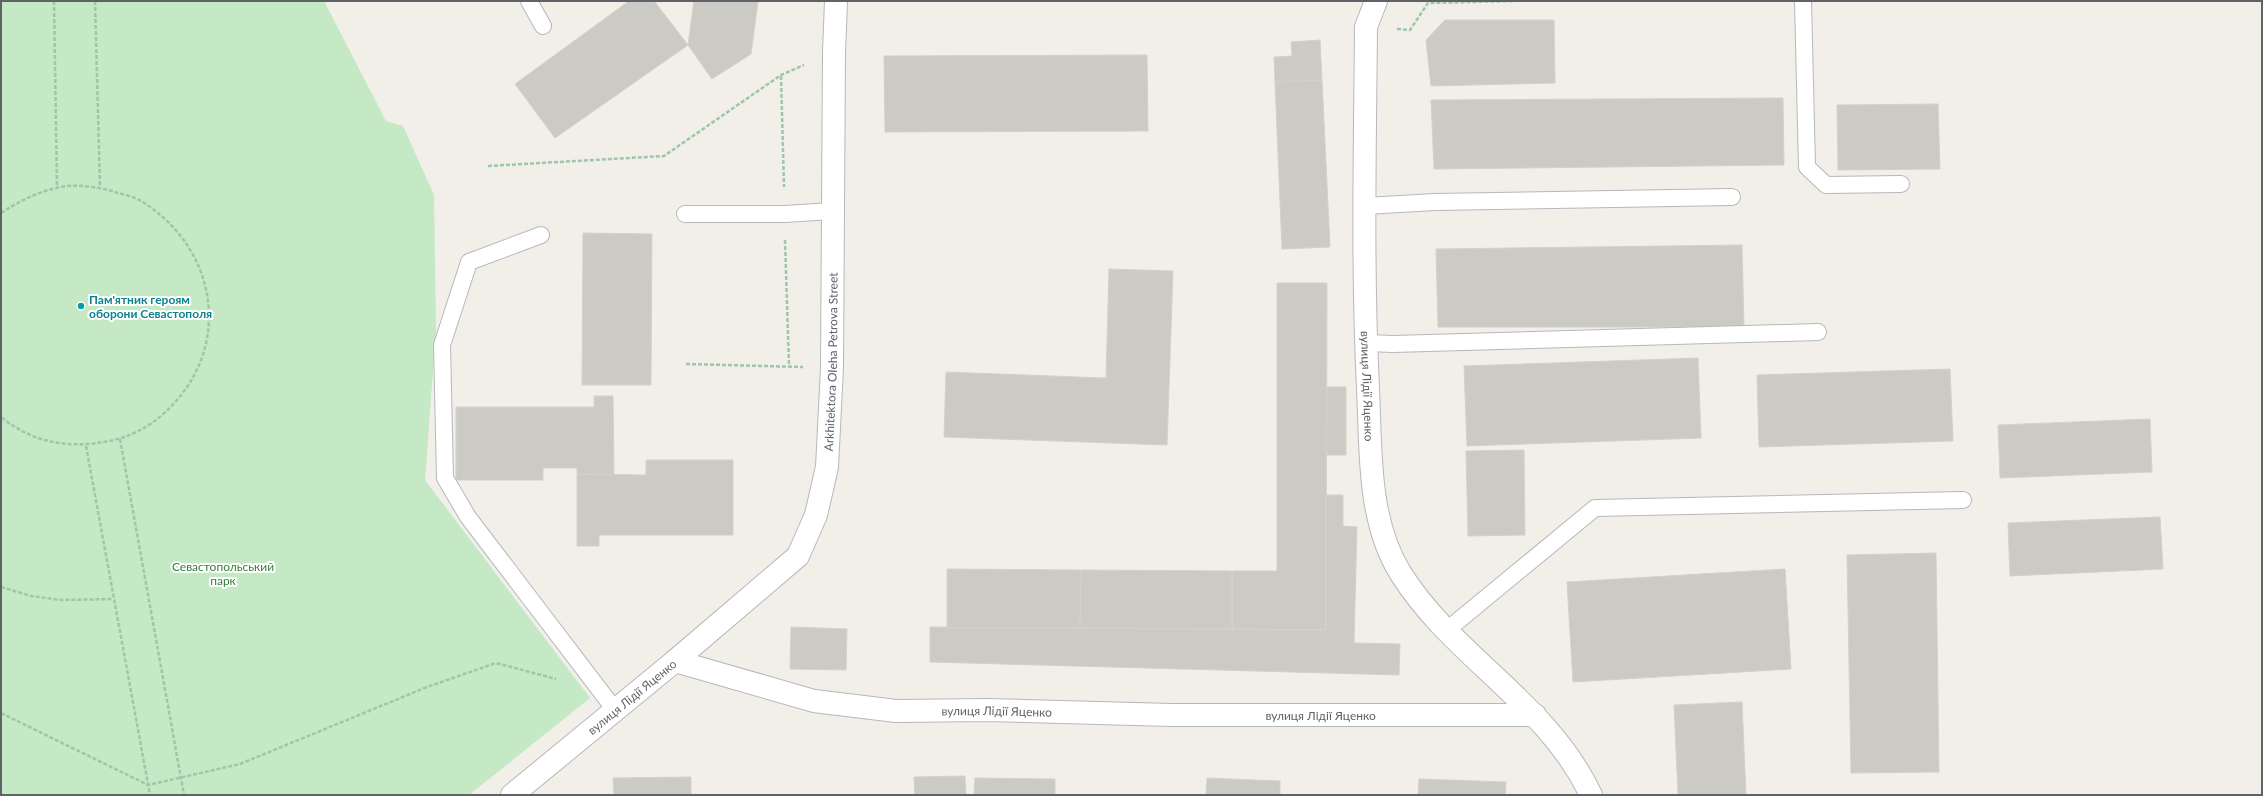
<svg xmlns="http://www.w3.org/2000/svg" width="2263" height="796" font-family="Lato,sans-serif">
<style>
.green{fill:#c5e8c5}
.building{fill:#cccac5;stroke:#d6d1c6}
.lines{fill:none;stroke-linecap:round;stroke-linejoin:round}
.lane-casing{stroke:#b5b8bc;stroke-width:18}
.street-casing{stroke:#b5b8bc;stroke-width:24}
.path{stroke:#9cc7a9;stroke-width:2.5;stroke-dasharray:4 2;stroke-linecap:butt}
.lane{stroke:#fff;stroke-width:16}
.street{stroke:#fff;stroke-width:22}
.culture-dot{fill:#0f9aa8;stroke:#fff;stroke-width:1.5}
.labels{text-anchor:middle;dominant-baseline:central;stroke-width:4;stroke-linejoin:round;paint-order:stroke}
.culture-label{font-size:12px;font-weight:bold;fill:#0d838f;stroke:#fff;text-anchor:start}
.street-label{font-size:12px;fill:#5f6368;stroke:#fff}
.park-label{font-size:12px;fill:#348238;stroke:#fff}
</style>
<rect width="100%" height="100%" fill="#f1efe8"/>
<!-- green -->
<path class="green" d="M1,1h323l62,120 17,5 31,69 2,135 -11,150 165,218 -121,97h-468z"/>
<!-- building -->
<path class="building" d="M629,1h25l34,44 -133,93 -40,-54z
M694,1h64l-7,53 -39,25 -24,-34z
M1445,20h109l1,63 -124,3 -5,-46z
M1320,40l2,40 -47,2 -1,-25 18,-1 -1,-14z
M1147,55l1,76 -263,1 -1,-76z
M1322,80l8,167 -48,2 -7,-167z
M1783,98l1,67 -350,4 -3,-69z
M1938,104l2,65 -102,1 -1,-65z
M583,233l69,1 -1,151h-69z
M1742,245l2,82h-306l-2,-78z
M1109,269l64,2 -6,174 -223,-8 2,-65 160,6z
M1277,283h50l-1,347 -94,-1v-58h45z
M1698,358l3,80 -234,8 -3,-80z
M1950,369l3,72 -194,6 -2,-72z
M1327,387h19v68h-20z
M594,396h19l1,79 -37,-1v-6h-34v12h-87v-73h138z
M2150,419l2,53 -152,6 -2,-53z
M1524,450l1,85 -57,1 -2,-85z
M646,460h87v75h-134v11h-22v-72l69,1z
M1326,495h17v31l14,1 -3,116 46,1 -1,31 -469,-13v-35l396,3z
M2160,517l3,52 -153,7 -2,-53z
M1936,553l3,219 -88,1 -4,-218z
M947,569l134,1 -1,58h-133z
M1785,569l6,100 -218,13 -6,-100z
M1081,570l151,1v58l-152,-1z
M791,627l56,2 -1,41 -56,-1z
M1742,702l4,93h-68l-4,-90z
M965,776l1,19h-51l-1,-18z
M691,777v18h-77l-1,-17z
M975,778l80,1v16h-81z
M1207,778l73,3v14h-74z
M1419,779l87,3 -1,13h-87z"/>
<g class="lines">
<defs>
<path id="lane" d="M529,1l14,25
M1803,1l4,166 19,18 75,-1
M1365,206l70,-4 297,-5
M685,214h100l47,-3
M541,235l-72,27 -27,83 3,133 23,39 147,193
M1366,343l27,1 425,-12
M1447,630l148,-122 368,-8"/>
<g id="street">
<path id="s1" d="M1376,1l-10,26c-1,120 -4,241 2,361 3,61 -1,132 33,186 53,84 146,128 190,221"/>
<path id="s2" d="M675,661l123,-105 18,-41 11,-48 5,-99 2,-316 2,-51"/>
<path id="s3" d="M512,795l163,-134 139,40 82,10 91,-1 184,5h364"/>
</g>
</defs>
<!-- lane casing -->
<use href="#lane" class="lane-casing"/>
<!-- street casing -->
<use href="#street" class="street-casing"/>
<!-- path -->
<path class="path" d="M54,1l3,187
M95,1l5,186
M1397,29l13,1 18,-27 85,-2
M781,76l3,111
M488,166l176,-10 117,-81 23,-10
M1,213c17,-11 34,-20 55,-25 19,-5 44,-1 62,5 7,2 17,4 23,8 71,43 92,134 36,199 -18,21 -41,36 -68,41 -40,8 -76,2 -108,-24
M785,240l4,126
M686,364l117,3
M120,439l64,356
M86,446l64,349
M1,587l30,9 31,4 51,-1
M1,713l147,72 92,-21 187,-77 69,-24 60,16"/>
<!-- lane -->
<use href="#lane" class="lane"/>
<!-- street -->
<use href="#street" class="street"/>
</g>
<!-- markers -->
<circle class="culture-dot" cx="81" cy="306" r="4"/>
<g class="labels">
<!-- culture labels -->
<g class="culture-label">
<text x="89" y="299">Пам'ятник героям<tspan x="89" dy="14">оборони Севастополя</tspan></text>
</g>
<!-- street labels -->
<g class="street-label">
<text stroke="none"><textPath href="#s2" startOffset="361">Arkhitektora Oleha Petrova Street</textPath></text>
<text stroke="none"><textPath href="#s1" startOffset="387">вулиця Лідії Яценко</textPath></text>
<text stroke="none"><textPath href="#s3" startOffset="155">вулиця Лідії Яценко</textPath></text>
<text stroke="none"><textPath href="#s3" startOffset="539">вулиця Лідії Яценко</textPath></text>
<text stroke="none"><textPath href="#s3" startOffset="863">вулиця Лідії Яценко</textPath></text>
</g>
<!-- park labels -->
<g class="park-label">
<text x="223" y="566">Севастопольський<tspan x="223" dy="14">парк</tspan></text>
</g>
</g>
<!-- border -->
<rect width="2263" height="796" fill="none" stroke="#5f6368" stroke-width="4"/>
</svg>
